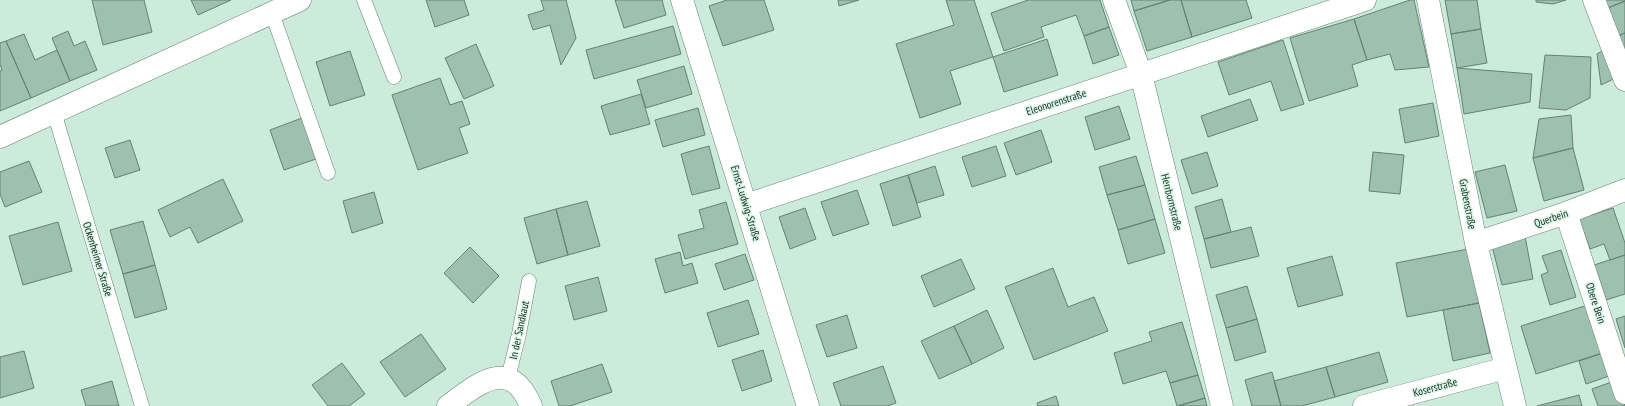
<svg xmlns="http://www.w3.org/2000/svg" width="1625" height="406" font-family="'PT Sans Narrow',sans-serif">
<style>
.building{fill:#9dc0af;stroke:#668174}
.lines{fill:none;stroke-linecap:round;stroke-linejoin:round}
.service-casing{stroke:#678375;stroke-width:15}
.minor-casing{stroke:#678375;stroke-width:23}
.secondary-casing{stroke:#678375;stroke-width:23}
.service{stroke:#fff;stroke-width:14}
.minor{stroke:#fff;stroke-width:22}
.secondary{stroke:#fff;stroke-width:22}
.labels{text-anchor:middle;dominant-baseline:central;stroke-width:3;stroke-linejoin:round;paint-order:stroke}
.street-label{font-size:11px;fill:#232e29;stroke:#d9f8e8}
</style>
<rect width="100%" height="100%" fill="#ccebdb"/>
<!-- building -->
<path class="building" d="M92,0h52l8,32 -49,13z
M191,0h40l-33,15z
M426,0h38l5,15 -34,12z
M541,0h25l10,38 -15,27 -11,-40 -17,5 -5,-15 16,-5z
M615,0h47l4,15 -42,13z
M727,0h37l10,30 -51,16 -14,-40z
M838,0h21l-20,6z
M946,0h28l19,57 -43,14 11,33 -41,14 -24,-74 58,-19z
M1028,0h72l9,27 -25,9 -8,-21 -35,12 3,10 -40,14 -13,-38z
M1131,0h39l-36,11z
M1170,0h11l11,37 -45,14 -13,-40z
M1181,0h65l6,18 -60,19z
M1410,0h4l15,67 -34,3 -5,-16 -23,6 -13,-41z
M1445,0h32l4,29 -30,5z
M1536,0h30l-13,4 -17,-2z
M1599,0h26v1l-22,9z
M1625,1v32l-10,4 -12,-27z
M1354,19l13,41 -15,5 6,21 -49,15 -19,-63z
M673,26l8,28 -87,25 -8,-29z
M1109,27l10,28 -26,9 -9,-28z
M1481,29l6,34 -30,5 -6,-34z
M68,31l6,15 11,-5 12,29 -27,11 -18,-43z
M1625,33v31l-10,-27z
M24,34l11,26 22,-10 13,31 -39,17 -25,-57z
M1047,39l11,36 -54,17 -11,-35z
M1283,40l21,64 -23,7 -10,-30 -42,14 -11,-33z
M6,41l25,57 -31,13v-40l2,-1 -2,-6v-21z
M476,44l18,42 -30,13 -19,-41z
M1607,48l11,29 -17,8 -4,-31z
M350,51l15,44 -35,11 -14,-44z
M1545,55l46,2 -1,41 -24,12 -27,-2z
M684,66l8,28 -46,14 -9,-28z
M1457,68l75,6 -2,28 -66,12z
M440,78l10,27 12,-4 8,23 -11,4 9,25 -50,17 -26,-75z
M641,94l9,30 -40,11 -9,-29z
M1250,99l8,21 -50,17 -7,-21z
M1433,103l6,33 -34,7 -6,-34z
M1119,106l11,33 -35,11 -10,-33z
M698,108l7,27 -42,12 -8,-27z
M1571,115l2,33 -40,10 6,-39z
M302,118l14,41 -32,11 -14,-40z
M1041,130l11,32 -36,13 -12,-32z
M130,140l10,30 -25,8 -10,-30z
M709,146l11,42 -28,7 -11,-41z
M996,146l10,30 -34,11 -10,-30z
M1573,148l11,42 -40,11 -11,-43z
M1207,152l11,34 -26,8 -11,-34z
M1373,152l31,3 -4,39 -31,-3z
M1136,156l9,29 -38,10 -8,-28z
M29,161l13,31 -37,15 -5,-13v-22z
M1505,165l12,46 -30,7 -12,-46z
M935,166l9,29 -27,8 -9,-28z
M908,175l13,42 -28,9 -13,-42z
M223,179l20,42 -45,22 -8,-16 -20,10 -12,-27z
M1145,185l10,34 -37,11 -11,-35z
M857,190l12,34 -36,12 -12,-34z
M374,192l9,31 -31,10 -9,-32z
M1222,199l9,33 -27,7 -9,-32z
M587,201l13,45 -32,9 -12,-46z
M726,202l12,42 -53,15 -7,-24 26,-7 -5,-18z
M805,208l11,31 -26,10 -11,-32z
M1613,208l12,35v12l-15,5 -6,-16 -14,5 -11,-30z
M556,209l12,46 -31,9 -13,-46z
M1155,219l10,34 -37,11 -10,-34z
M143,221l12,44 -32,9 -13,-44z
M58,222l14,49 -49,14 -14,-49z
M1251,227l8,29 -48,12 -7,-29z
M1525,236l8,43 -31,6 -10,-39z
M470,247l29,29 -26,27 -29,-30z
M1468,249l11,54 -72,14 -11,-54z
M1561,250l15,47 -26,8 -9,-30 7,-3 -6,-16z
M680,252l3,14 9,-3 6,20 -33,10 -10,-34z
M745,254l9,26 -30,10 -9,-26z
M1625,255v39l-19,6 -12,-35z
M1332,256l11,39 -45,12 -11,-39z
M961,259l14,30 -41,18 -13,-31z
M155,265l12,44 -32,9 -12,-44z
M1053,268l15,39 26,-10 14,34 -74,29 -29,-73z
M598,277l9,34 -33,9 -9,-34z
M1247,286l10,33 -31,9 -10,-33z
M748,300l11,34 -41,13 -11,-34z
M1479,303l11,50 -37,8 -10,-51z
M1591,304l15,48 -70,22 -15,-48z
M987,310l17,38 -32,16 -18,-38z
M847,315l10,33 -30,9 -11,-32z
M1625,316v32l-9,-29z
M1257,319l9,33 -31,9 -9,-33z
M1182,322l16,53 -28,8 -4,-12 -43,13 -9,-31 38,-12 -3,-9z
M954,326l18,38 -33,15 -18,-38z
M421,334l25,35 -41,28 -25,-35z
M763,350l9,31 -30,10 -10,-31z
M24,351l10,37 -34,10v-41z
M1379,352l9,30 -53,15 -9,-30z
M1606,352l6,23 -26,9 -7,-23z
M342,363l23,31 -16,12h-21l-16,-21z
M602,364l10,28 -42,14h-11l-8,-25z
M883,366l13,37 -9,3h-46l-8,-23z
M1326,367l9,30 -33,9h-21l-7,-25z
M1272,372l9,34h-29l-7,-26z
M1198,375l7,23 -28,8 -7,-23z
M1617,380l8,26h-27l-6,-17z
M112,381l7,25h-33l-5,-16z
M1579,395l3,11h-45z
M1056,396l3,10h-21l-1,-3z
M1205,398l2,8h-28z"/>
<g class="lines">
<defs>
<path id="service" d="M364,0l30,77
M272,13l56,160
M54,112l88,294
M508,378l11,-44 10,-53"/>
<path id="minor" d="M682,0l126,406
M1114,0l27,74 81,332
M1428,0l48,243 39,163
M1594,0l31,80
M746,205l619,-205
M1566,213l59,180
M1476,243l90,-30 59,-23
M448,406c31,-23 62,-50 83,0
M1364,406l142,-38"/>
<path id="secondary" d="M0,137l300,-137"/>
</defs>
<!-- service casing -->
<use href="#service" class="service-casing"/>
<!-- minor casing -->
<use href="#minor" class="minor-casing"/>
<!-- secondary casing -->
<use href="#secondary" class="secondary-casing"/>
<!-- service -->
<use href="#service" class="service"/>
<!-- minor -->
<use href="#minor" class="minor"/>
<!-- secondary -->
<use href="#secondary" class="secondary"/>
</g>
<g class="labels">
<!-- street labels -->
<g class="street-label">
<text transform="translate(1056 102) rotate(-18)">Eleonorenstraße</text>
<text transform="translate(1172 202) rotate(76)">Herrbornstraße</text>
<text transform="translate(746 203) rotate(73)">Ernst-Ludwig-Straße</text>
<text transform="translate(1468 204) rotate(79)">Grabenstraße</text>
<text transform="translate(1551 218) rotate(-19)">Querbein</text>
<text transform="translate(98 259) rotate(73)">Ockenheimer Straße</text>
<text transform="translate(1596 303) rotate(72)">Obere Bein</text>
<text transform="translate(519 330) rotate(-78)">In der Sandkaut</text>
<text transform="translate(1435 387) rotate(-15)">Koserstraße</text>
</g>
</g>
</svg>
